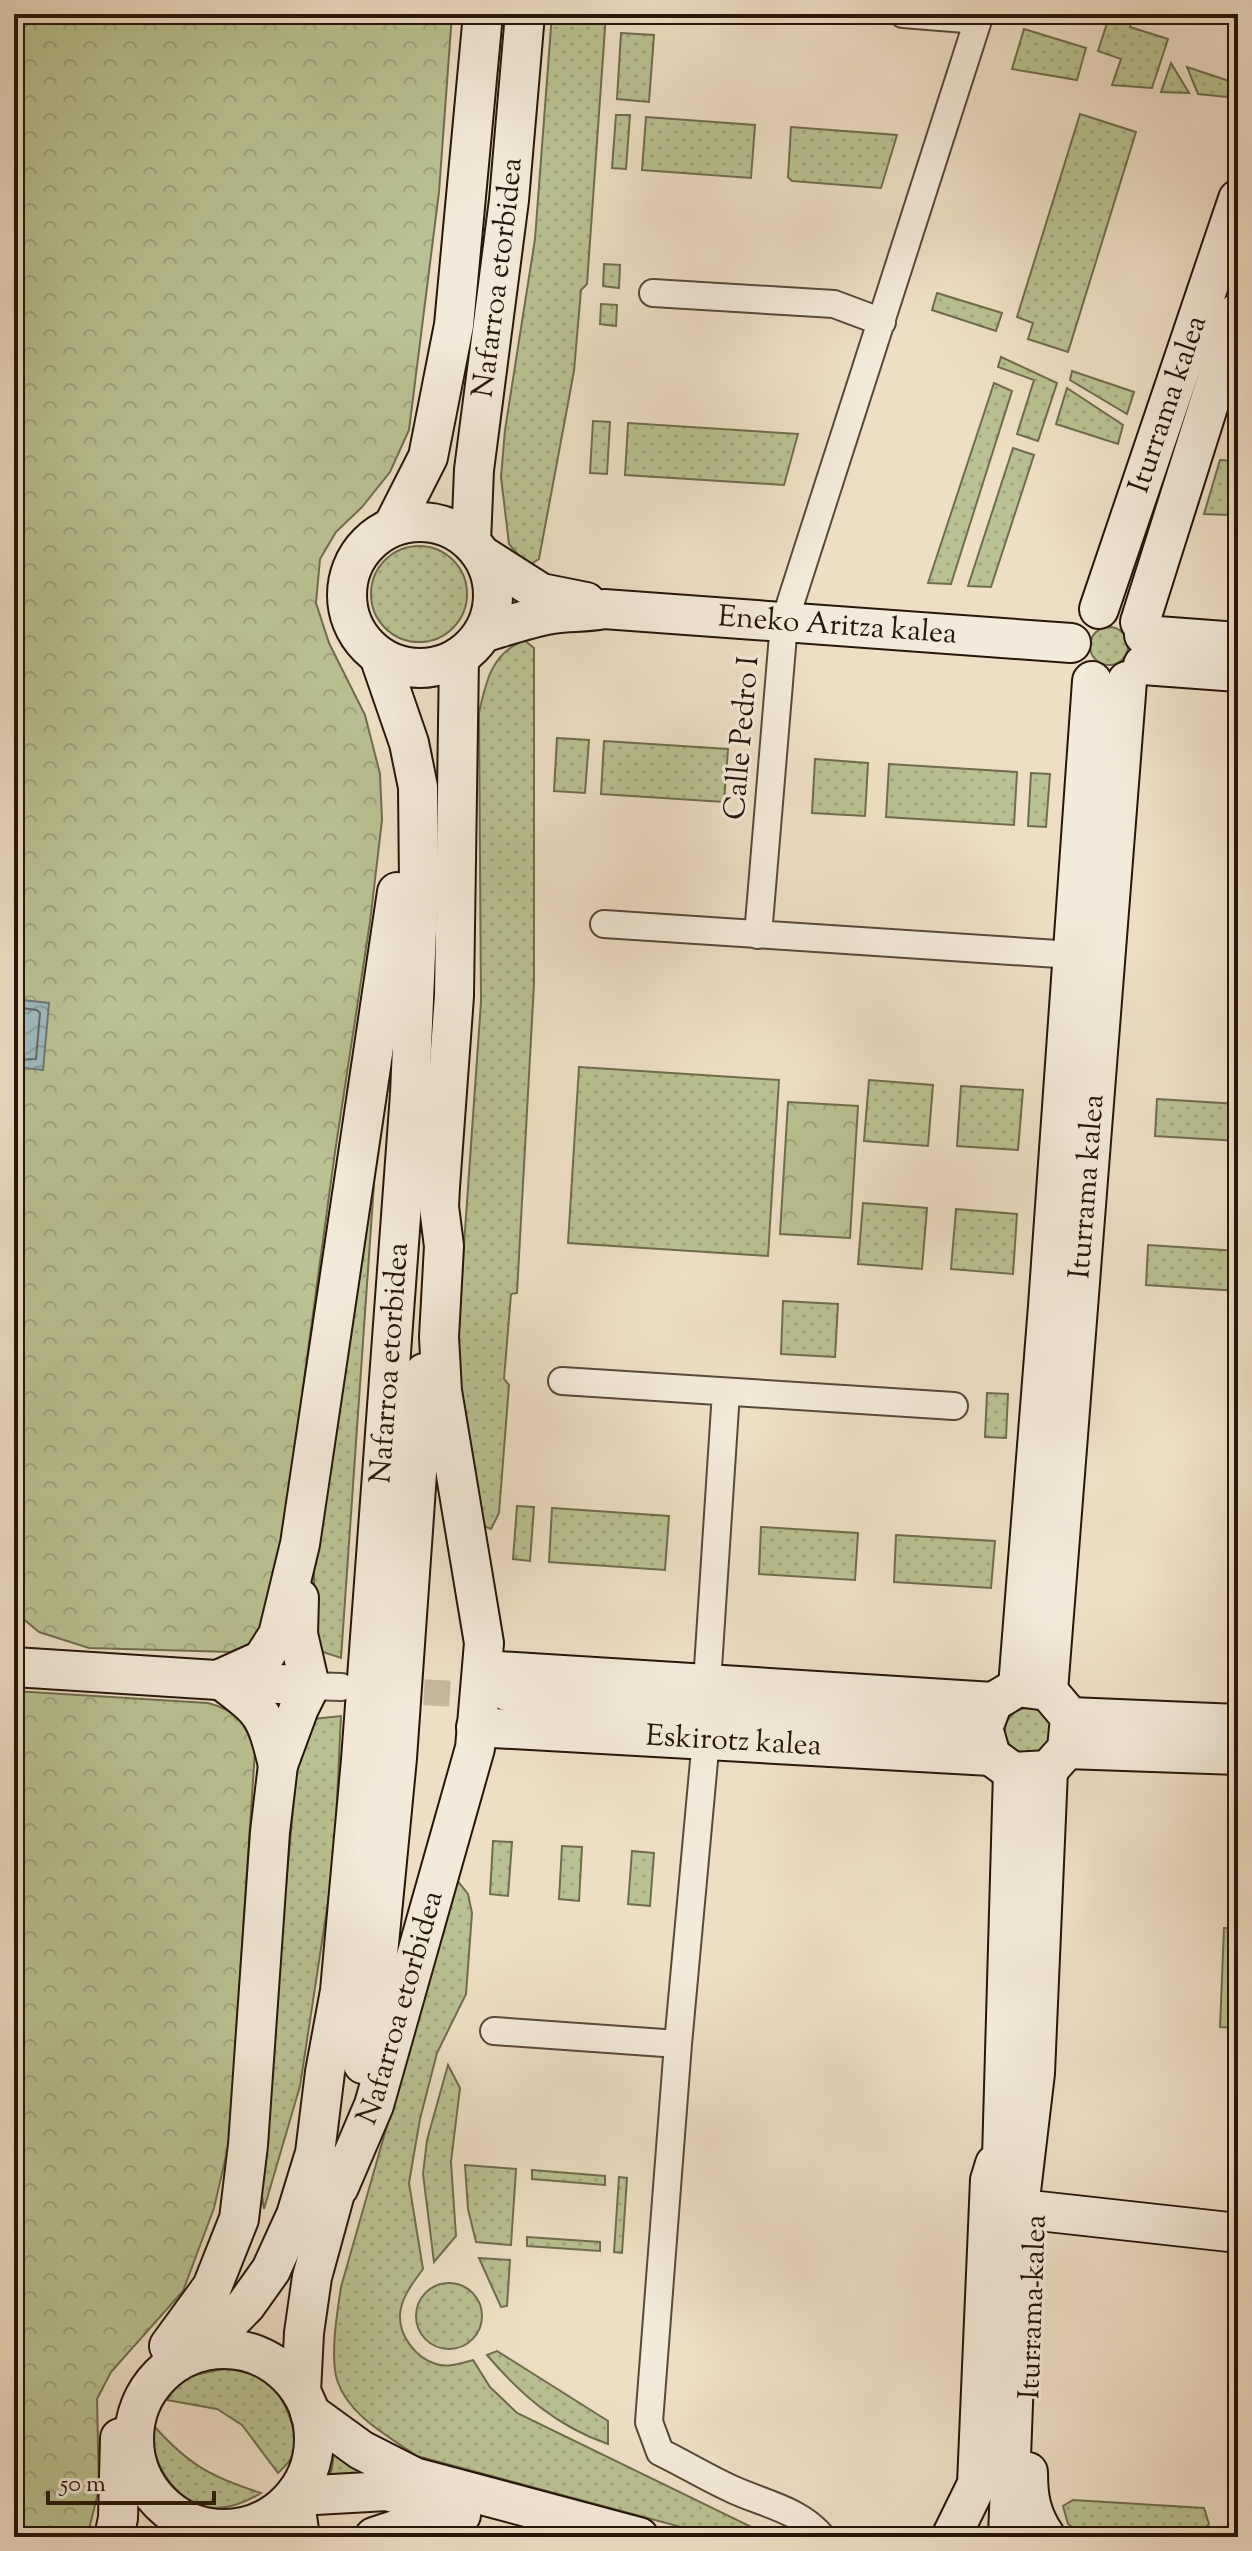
<svg xmlns="http://www.w3.org/2000/svg" width="1252" height="2551" font-family="'Sorts Mill Goudy',serif">
<style>
.grass{fill:url(#grass-dots);stroke:#706c4e;stroke-width:2}
.park{fill:url(#park-crowns);stroke:#706c4e;stroke-width:2}
.water{fill:url(#water-waves);stroke:#6e7876;stroke-width:2}
.lines{fill:none;stroke-linecap:round;stroke-linejoin:round}
.shore{stroke:#626864;stroke-width:2}
.street-tunnel{stroke:#c6b79f;stroke-width:26;stroke-dasharray:26 13;stroke-linecap:butt}
.street-casing{stroke:#594838;stroke-width:30}
.secondary-casing{stroke:#271609;stroke-width:42}
.street{stroke:#f4ead9;stroke-width:26}
.secondary{stroke:#f4ead9;stroke-width:38}
.labels{text-anchor:middle;dominant-baseline:central;stroke-width:6;stroke-linejoin:round;paint-order:stroke}
.street-label{font-size:30px;fill:#271609;stroke:#f4ead9}
</style>
<defs>
<pattern id="grass-dots" width="8" height="8" patternUnits="userSpaceOnUse" patternTransform="scale(2)"><rect width="8" height="8" fill="#bac192"/><path d="M2 2h.1M6 6h.1" fill="none" stroke="#a0a57d" stroke-width="1.8" stroke-linecap="round"/></pattern>
<pattern id="park-crowns" width="20" height="18" patternUnits="userSpaceOnUse" patternTransform="scale(2)"><rect width="20" height="18" fill="#bac192"/><path d="M2 6a3 3 0 1 1 6 0M12 15a3 3 0 1 1 6 0" fill="none" stroke="#a0a57d"/></pattern>
<pattern id="water-waves" width="16" height="10" patternUnits="userSpaceOnUse" patternTransform="scale(2)"><rect width="16" height="10" fill="#9ebabf"/><path d="M0 5q4-4 8 0t8 0" fill="none" stroke="#889fa3"/></pattern>
</defs>
<rect width="100%" height="100%" fill="#eedfc4"/>
<filter id="stains"><feTurbulence type="fractalNoise" baseFrequency=".0025" numOctaves="4"/><feColorMatrix values="0 0 0 0 .2 0 0 0 0 .09 0 0 0 0 .02 0 0 0 .5 -.17"/></filter>
<radialGradient id="worn" r=".72"><stop offset=".6" stop-color="#630" stop-opacity="0"/><stop offset="1" stop-color="#630" stop-opacity=".3"/></radialGradient>
<!-- grass -->
<path class="grass" d="M552,14h54l-19,270 -6,6 -7,81 -35,188 -8,5 -11,-7 -11,-13 -8,-67 4,-47 30,-191z
M1110,14h24l-4,13 38,12 -16,49 -40,-3 9,-26 -23,-8z
M1024,29l62,19 -9,32 -65,-11z
M621,33l33,2 -5,67 -32,-3z
M1171,63l18,30 -28,-1z
M1187,67l45,15 -5,15 -29,-3z
M1080,114l56,18 -68,220 -40,-13 5,-16 -16,-6z
M616,115h14l-4,54 -14,-1z
M646,117l109,8 -4,53 -109,-8z
M791,127l106,8 -16,53 -89,-7 -4,-4z
M604,264l16,1 -1,23 -16,-2z
M937,293l65,20 -6,18 -64,-21z
M601,304l16,1 -1,21 -16,-2z
M1001,357l56,26 -19,58 -21,-7 17,-54 -36,-13z
M1072,371l62,21 -7,22 -57,-34z
M994,383l18,8 -61,193 -23,-1z
M1067,388l56,37 -5,19 -62,-20z
M593,421l17,1 -3,52 -17,-1z
M628,423l170,11 -14,51 -159,-10z
M1013,448l21,7 -43,132 -23,-1z
M1220,460l13,1 -4,54 -25,-1z
M371 594a48 48 0 1 1 96 0a48 48 0 1 1-96 0Z
M1090 646a19 19 0 1 1 38 0a19 19 0 1 1-38 0Z
M524,640l10,8v336l-17,309 -6,1 -7,85 5,6 -10,128 -8,16 -7,-3 -24,-133 -4,-34 25,-357 -2,-289c7,-33 13,-59 45,-73z
M557,738l32,2 -4,53 -31,-2z
M604,741l124,8 -4,53 -123,-8z
M815,759l53,4 -3,53 -53,-3z
M889,764l128,8 -3,53 -128,-8z
M1031,773l19,1 -4,53 -18,-1z
M579,1067l200,13 -11,176 -200,-13z
M869,1080l64,5 -5,61 -64,-5z
M961,1086l62,4 -5,60 -61,-4z
M1157,1099l81,5v37l-83,-5z
M376,1155l-35,503 -24,-8 -3,-34v-81z
M863,1203l64,5 -5,61 -64,-5z
M956,1209l61,5 -4,60 -62,-5z
M1148,1245l90,6v40l-92,-6z
M783,1301l55,3 -3,53 -54,-3z
M987,1393l21,1 -2,44 -21,-1z
M517,1506l17,1 -4,54 -17,-2z
M552,1508l117,8 -4,54 -116,-8z
M761,1527l97,6 -3,47 -96,-6z
M896,1535l99,6 -4,47 -97,-6z
M1005 1731a23 23 0 1 1 46 0a23 23 0 1 1-46 0Z
M341,1716l-7,147 -34,223 -36,123 -5,-32 38,-411 16,-47z
M493,1841l19,1 -4,54 -18,-2z
M562,1846l20,1 -3,54 -20,-2z
M632,1851l22,2 -4,53 -22,-2z
M457,1880l11,14 4,19 -6,81 -29,59 -17,66 -11,64 14,86c-10,14 -22,28 -23,46 -1,21 16,43 36,49 11,4 26,-1 37,-4l17,27 27,26 255,124h-54l-301,-81c-28,-19 -69,-41 -80,-76 -7,-25 0,-67 4,-93z
M1224,1928l14,1v99l-18,-1z
M448,2065l12,23 -9,74 5,74 -22,26 -11,-88 4,-34z
M465,2165l51,4 -5,76 -35,-3 -8,-33z
M532,2170l73,6v9l-73,-6z
M619,2177l8,1 -5,75 -8,-1z
M527,2237l73,5v9l-73,-5z
M479,2258l31,2 -3,46 -6,1z
M416 2316a33 33 0 1 1 66 0a33 33 0 1 1-66 0Z
M497,2351l111,70v23c-50,-17 -87,-49 -121,-89z
M226,2369c15,2 30,4 42,14 17,13 34,56 23,75 -3,6 -9,11 -13,15l-36,-48 -25,-16 -50,-9c13,-25 34,-27 59,-31z
M154,2426c35,39 57,51 107,67 -18,11 -38,19 -59,13 -30,-9 -55,-50 -48,-80z
M334,2450l43,23 -48,3 3,-7z
M1073,2500l131,8 5,16 -11,13h-112l-18,-13 -5,-18z"/>
<!-- park -->
<path class="park" d="M14,14h438l-13,178 -30,238 -19,42 -28,35 -26,25 -16,27 -4,44 13,40 36,72 15,59 2,46 -12,102 -35,230 -59,434 -18,54 -27,12 -142,-4 -50,-16 -25,-21z
M788,1102l70,4 -8,132 -70,-4z
M14,1691l194,12c31,8 37,20 47,48l-26,392 -15,65 -31,83 -72,81 -14,27 2,90 -12,48h-73z"/>
<!-- water -->
<path class="water" d="M14,999l35,4 -6,67 -29,-3z"/>
<g class="lines">
<!-- shore -->
<path class="shore" d="M14,1007l23,3 3,3 -4,46 -22,1"/>
<!-- street-tunnel -->
<path class="street-tunnel" d="M385,1690l108,6"/>
<defs>
<path id="street" d="M903,14l75,6
M653,293l181,11 48,18
M604,924l469,31
M758,935l26,-312 196,-609
M562,1381l392,25
M707,1683l19,-291
M310,1686l31,1
M505,1697l478,31
M706,1739l-28,305 -29,378 11,30c25,12 49,27 74,38 31,14 66,20 88,47
M494,2031l184,13"/>
<g id="secondary">
<circle cx="420" cy="595" r="73"/>
<path d="M393,526l35,-69 26,-132 29,-311"/>
<path id="s1" d="M471,542l3,-72 35,-270 16,-186"/>
<path d="M483,556l58,37 45,9"/>
<path id="s2" d="M1099,609l139,-410"/>
<path d="M1140,622l98,-310"/>
<path id="s3" d="M483,633c23,-7 45,-15 69,-19 17,-3 34,-1 52,-5l467,34"/>
<path d="M1144,635l94,7"/>
<path d="M1143,665l95,7"/>
<path d="M14,1667l296,19"/>
<path d="M482,1670l511,32"/>
<path d="M220,1679l42,-19 16,-25 22,-91 97,-652"/>
<path d="M220,1679c43,33 45,33 58,86"/>
<path d="M1018,1687l30,-381 44,-625"/>
<path d="M1018,1687l30,4 22,26 -3,32 -19,21 -35,2 -22,-16 -8,-28 10,-26z"/>
<path id="s4" d="M1048,1691l79,-1010"/>
<path d="M1070,1717l168,7"/>
<path id="s5" d="M476,1727l515,29"/>
<path d="M1067,1749l171,6"/>
<path d="M363,2064l9,-48 25,-258 27,-385"/>
<path id="s6" d="M339,2187l35,-82 101,-357 9,-105 -42,-252 -3,-54 5,-91 -5,-39 1,-20 14,-191 5,-339"/>
<path d="M1001,2193l12,-421"/>
<path d="M1039,2211l199,22"/>
<path d="M169,2346l43,-59 27,-68 9,-74 22,-313 8,-67 21,-57 11,-22 -12,-52 1,-36"/>
<circle cx="224" cy="2439" r="90"/>
<path id="s7" d="M200,2352l46,-47 25,-35 25,-55 19,-62 10,-81 15,-81 21,-231 49,-666 9,-211 -1,-96 -9,-44 -30,-87"/>
<path d="M301,2392l3,-59 8,-56 31,-113"/>
<path d="M310,2413l51,37 53,27 225,60"/>
<path d="M1028,2472c0,26 3,43 18,65"/>
<path d="M297,2492l18,3 72,-4 45,13"/>
<path d="M294,2496l6,41"/>
<path d="M114,2537l4,-19 2,-80"/>
<path d="M374,2537l48,-16 39,-6"/>
<path d="M951,2537l26,-53 13,-304 5,-16"/>
<path d="M1008,2537l13,-346 14,-118 13,-303"/>
</g>
</defs>
<!-- street casing -->
<use href="#street" class="street-casing"/>
<!-- secondary casing -->
<use href="#secondary" class="secondary-casing"/>
<!-- street -->
<use href="#street" class="street"/>
<!-- secondary -->
<use href="#secondary" class="secondary"/>
</g>
<g class="labels">
<!-- street labels -->
<g class="street-label">
<text stroke="none"><textPath href="#s1" startOffset="266">Nafarroa etorbidea</textPath></text>
<text stroke="none"><textPath href="#s2" startOffset="216">Iturrama kalea</textPath></text>
<text stroke="none"><textPath href="#s3" startOffset="358">Eneko Aritza kalea</textPath></text>
<text transform="translate(743 738) rotate(-85)">Calle Pedro I</text>
<text stroke="none"><textPath href="#s4" startOffset="506">Iturrama kalea</textPath></text>
<text stroke="none"><textPath href="#s7" startOffset="1028">Nafarroa etorbidea</textPath></text>
<text stroke="none"><textPath href="#s5" startOffset="258">Eskirotz kalea</textPath></text>
<text stroke="none"><textPath href="#s6" startOffset="190">Nafarroa etorbidea</textPath></text>
<text transform="translate(1034 2307) rotate(-88)">Iturrama kalea</text>
</g>
</g>
<!-- margin -->
<rect width="1252" height="2551" fill="none" stroke="#eedfc4" stroke-width="48"/>
<rect x="16" y="16" width="1220" height="2519" fill="none" stroke="#271609" stroke-width="4"/>
<rect x="24" y="24" width="1204" height="2503" fill="none" stroke="#271609" stroke-width="2"/>
<!-- scale -->
<path d="M48 2491v12h166v-12" fill="none" stroke="#271609" stroke-width="4"/>
<text x="60" y="2491" font-size="24" fill="#271609" stroke="#f4ead9" stroke-width="6" paint-order="stroke">50 m</text>
<rect width="100%" height="100%" filter="url(#stains)"/>
<rect width="100%" height="100%" fill="url(#worn)"/>
</svg>
